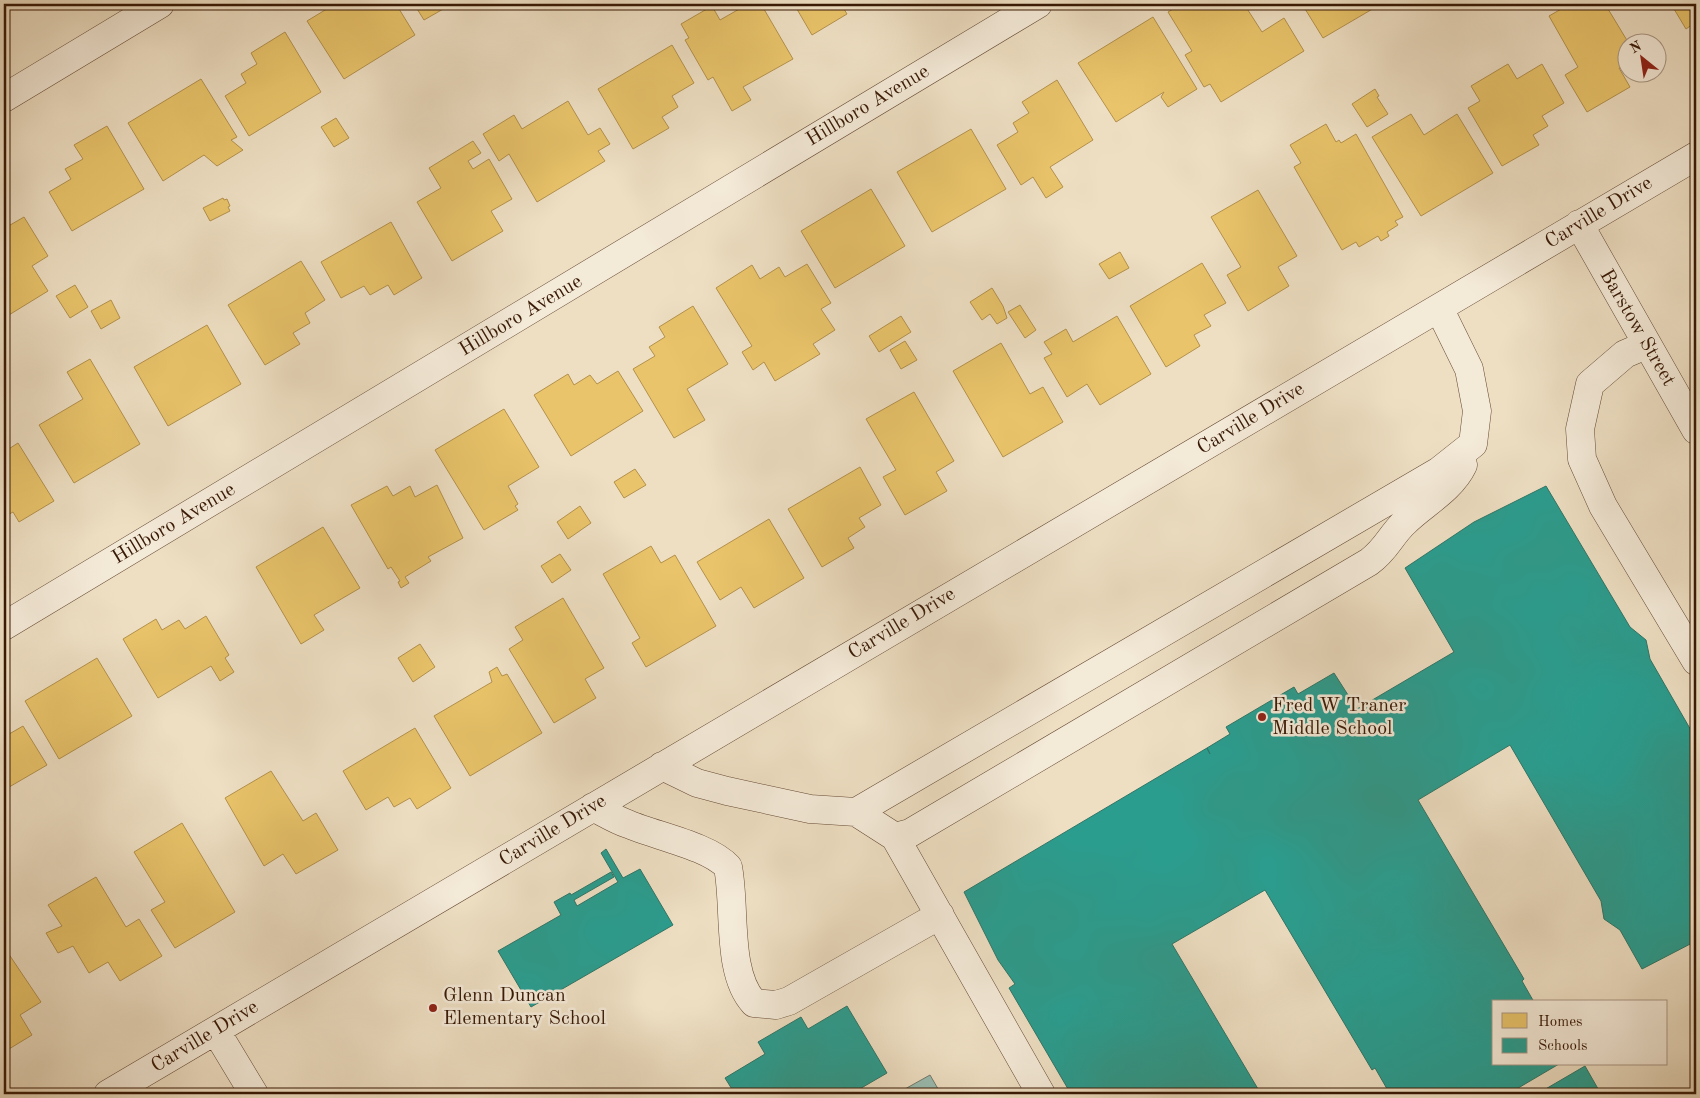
<svg xmlns="http://www.w3.org/2000/svg" width="1700" height="1098" font-family="'Old Standard TT',serif">
<style>
.water{fill:#99bdb2;stroke:#727b6d}
.homes{fill:#e9c46a;stroke:#b4914c}
.schools{fill:#2a9d8f;stroke:#2e7566}
.lines{fill:none;stroke-linecap:round;stroke-linejoin:round}
.minor-casing{stroke:#664a34;stroke-width:29}
.minor{stroke:#f4ead8;stroke-width:28}
.poi-dot{fill:#8f2418;stroke:#f4ead8;stroke-width:2}
.labels{text-anchor:middle;dominant-baseline:central;stroke-width:5;stroke-linejoin:round;paint-order:stroke}
.street-label{font-size:20px;fill:#381905;stroke:#f4ead8}
.poi-label{font-size:20px;fill:#381905;stroke:#f4ead8;text-anchor:start}
</style>
<rect width="100%" height="100%" fill="#eedfc3"/>
<filter id="stains"><feTurbulence type="fractalNoise" baseFrequency=".004" numOctaves="4"/><feColorMatrix values="0 0 0 0 .2 0 0 0 0 .09 0 0 0 0 .02 0 0 0 .5 -.17"/></filter>
<radialGradient id="worn" r=".72"><stop offset=".6" stop-color="#630" stop-opacity="0"/><stop offset="1" stop-color="#630" stop-opacity=".3"/></radialGradient>
<!-- water -->
<path class="water" d="M930,1075l11,19h-45z"/>
<!-- homes -->
<path class="homes" d="M335,4h8l5,6 11,-6h8l4,5 9,-5h16l19,31 -71,44 -37,-58z
M414,4h38l-28,16z
M748,4h13l32,55 -50,28 8,13 -19,11 -19,-34 -5,3 -23,-40 4,-2 -8,-14 31,-18 8,14z
M794,4h47l6,10 -35,21z
M1182,4h62l18,28 22,-14 20,33 -83,51 -11,-18 -6,3 -19,-32 7,-4 -24,-39z
M1302,4h79l-58,34z
M1570,4h35l23,38v21l-9,5 11,19 -43,25 -22,-37 13,-8 -29,-51z
M1671,4h25v18l-10,7z
M1153,17l44,72 -29,18 -7,-10 3,-5 -48,30 -38,-59z
M285,32l36,60 -72,44 -24,-40 21,-13 -5,-9 16,-10 -6,-11z
M672,45l22,38 -22,13 6,11 -16,10 7,11 -36,21 -35,-60z
M1508,64l9,15 25,-15 22,39 -22,13 6,10 -15,9 6,10 -37,21 -34,-58 12,-7 -9,-15z
M201,79l36,58 -6,3 12,10 -26,16 -13,-11 -41,26 -35,-58z
M1057,80l36,60 -43,27 13,20 -17,11 -13,-21 -12,8 -24,-40 21,-13 -5,-9 16,-10 -7,-11z
M1375,89l4,7 -2,1 11,17 -21,13 -15,-23z
M568,101l20,34 12,-7 10,16 -12,7 7,10 -68,41 -28,-48 -10,7 -16,-27 31,-19 8,14z
M1411,114l13,21 33,-21 36,59 -72,43 -49,-79z
M336,118l13,20 -15,9 -13,-20z
M1326,124l10,18 3,-2 2,3 15,-9 47,83 -8,4 3,4 -11,7 2,4 -8,5 -3,-5 -19,11 -3,-5 -14,8 -48,-83 7,-4 -11,-18z
M107,126l37,63 -72,42 -23,-39 22,-13 -6,-10 18,-10 -9,-14z
M971,129l35,60 -74,43 -35,-60z
M473,141l8,12 -13,8 5,8 16,-10 23,40 -21,12 12,20 -51,30 -35,-59 24,-14 -12,-20z
M871,189l34,57 -70,42 -34,-57z
M1258,190l39,66 -19,11 11,19 -41,25 -21,-36 14,-8 -30,-50z
M223,198l1,2 3,-1 3,7 -2,1 2,4 -20,10 -7,-13z
M24,217l24,39 -16,10 16,25 -44,27v-92l1,2z
M391,222l31,56 -28,17 -6,-10 -18,10 -6,-9 -23,12 -20,-36z
M1120,252l9,16 -20,11 -10,-15z
M301,261l24,39 -20,13 5,10 -17,10 7,11 -35,21 -37,-60z
M1202,263l24,40 -22,12 7,11 -17,9 6,11 -34,21 -36,-61z
M807,264l24,39 -10,6 14,21 -22,14 7,10 -45,27 -11,-19 -11,8 -11,-18 10,-6 -36,-58 36,-23 8,14 19,-12 6,10z
M75,285l13,22 -18,11 -14,-22z
M992,288l11,18 4,12 -10,6 -7,-10 -8,6 -12,-18z
M111,300l9,18 -19,11 -10,-18z
M1020,305l16,25 -11,8 -17,-26z
M693,306l35,58 -41,25 18,31 -31,18 -41,-69 22,-13 -6,-9 16,-10 -6,-10z
M901,316l10,16 -32,20 -10,-16z
M1117,316l34,58 -51,31 -13,-21 -20,13 -23,-39 8,-4 -8,-12 22,-13 7,13z
M207,325l34,59 -73,42 -34,-59z
M905,341l12,19 -16,9 -11,-19z
M1001,343l29,51 13,-7 20,35 -60,35 -50,-86z
M90,359l50,85 -66,39 -35,-58 44,-26 -16,-27z
M618,371l25,40 -72,45 -37,-61 34,-21 6,11 16,-10 7,9z
M914,392l40,69 -18,11 11,19 -42,24 -22,-38 13,-7 -30,-51z
M504,409l35,58 -31,19 10,18 -3,2 3,4 -34,20 -49,-80z
M18,443l36,58 -35,21 -6,-10 -9,5v-65z
M860,467l21,38 -22,13 6,9 -17,11 6,10 -32,19 -34,-58z
M635,469l11,16 -22,13 -10,-16z
M437,485l26,53 -35,19 3,4 -26,16 4,6 -8,5 -3,-6 2,-1 -9,-14 -3,2 -37,-64 36,-19 6,10 17,-10 5,11z
M580,506l11,17 -23,16 -11,-17z
M769,519l35,59 -50,30 -13,-21 -21,13 -23,-38z
M323,527l37,61 -46,27 10,15 -23,14 -45,-77z
M651,546l10,17 14,-8 41,71 -70,41 -14,-24 8,-5 -37,-64z
M560,554l11,16 -19,13 -11,-17z
M563,598l41,70 -19,11 11,19 -42,25 -45,-74 14,-9 -8,-13z
M206,616l23,39 -4,3 9,14 -14,9 -9,-15 -53,32 -35,-59 33,-20 6,11 17,-10 6,9z
M420,644l15,23 -22,15 -15,-24z
M97,658l35,58 -73,43 -34,-58z
M497,667l5,9 5,-2 35,59 -72,43 -36,-60 58,-34 -3,-10z
M23,726l24,39 -43,25v-53z
M415,728l36,60 -34,21 -7,-11 -16,9 -6,-10 -22,13 -23,-39z
M271,771l32,50 13,-8 22,37 -42,24 -13,-20 -19,12 -39,-68z
M182,823l53,89 -60,36 -24,-38 14,-8 -31,-50z
M96,877l30,50 13,-8 23,37 -42,25 -12,-19 -19,11 -16,-27 -15,7 -12,-20 16,-7 -14,-21z
M4,947l37,55 -21,13 12,20 -28,17z"/>
<!-- schools -->
<path class="schools" d="M1546,486l84,141 16,13 4,19 46,80v202l-54,28 -22,-39 -16,-11 -3,-18 -91,-156 -92,55 106,179 -2,2 12,21h-40v62h65l-51,30h-118l-15,-26 -3,2 -107,-180 -93,54 89,150h-190l-62,-106 6,-4 -17,-24 -34,-68 243,-144 3,6 -3,-6 23,-14 -4,-7 68,-40 4,7 36,-21 23,36 97,-57 -49,-84 69,-46z
M606,849l17,29 17,-9 33,56 -142,82 -33,-56 63,-36 -7,-13 16,-9 1,2 40,-23 3,5 -40,23 3,6 41,-24 -17,-29z
M847,1006l40,67 -36,21h-116l-10,-16 40,-24 -7,-12 43,-25 7,12z
M1585,1066l16,28h-64z"/>
<g class="lines">
<defs>
<path id="minor" d="M4,98l156,-94
M1579,224l117,206
M1646,345l-21,9 -35,30 -10,45 2,30 21,47 93,155
M4,626l1034,-622
M662,766l35,17 30,8 83,18 46,3 583,-341 34,-27 4,-33 -8,-42 -30,-61
M593,807c12,6 23,13 35,17 28,12 81,22 100,43 8,41 -2,106 26,136l22,2 13,-4 151,-86
M856,812l39,25 15,-4 459,-271c18,-13 21,-26 36,-40 18,-18 46,-32 58,-57
M895,837l146,257
M216,1031l38,63
M108,1094l1588,-938"/>
</defs>
<!-- minor casing -->
<use href="#minor" class="minor-casing"/>
<!-- minor -->
<use href="#minor" class="minor"/>
</g>
<!-- markers -->
<g class="poi-dot">
<circle cx="1262" cy="717" r="5"/>
<circle cx="433" cy="1008" r="5"/>
</g>
<g class="labels">
<!-- street labels -->
<g class="street-label">
<text transform="translate(868 106) rotate(-31)">Hillboro Avenue</text>
<text transform="translate(1599 213) rotate(-31)">Carville Drive</text>
<text transform="translate(521 316) rotate(-31)">Hillboro Avenue</text>
<text transform="translate(1637 328) rotate(60)">Barstow Street</text>
<text transform="translate(1251 419) rotate(-31)">Carville Drive</text>
<text transform="translate(174 524) rotate(-31)">Hillboro Avenue</text>
<text transform="translate(902 624) rotate(-31)">Carville Drive</text>
<text transform="translate(553 831) rotate(-31)">Carville Drive</text>
<text transform="translate(205 1037) rotate(-31)">Carville Drive</text>
</g>
<!-- poi labels -->
<g class="poi-label">
<text x="1272" y="706">Fred W Traner<tspan x="1272" dy="23">Middle School</tspan></text>
<text x="443" y="996">Glenn Duncan<tspan x="443" dy="23">Elementary School</tspan></text>
</g>
</g>
<!-- margin -->
<rect width="1700" height="1098" fill="none" stroke="#eedfc3" stroke-width="20"/>
<rect x="5" y="5" width="1690" height="1088" fill="none" stroke="#381905" stroke-width="2.5"/>
<rect x="10" y="10" width="1680" height="1078" fill="none" stroke="#381905"/>
<!-- legend -->
<rect x="1492" y="1000" width="175" height="65" fill="#f4ead8" stroke="#a99684"/>
<rect x="1502" y="1013" width="25" height="15" fill="#e9c46a" stroke="#a99684"/>
<text x="1538" y="1026" font-size="15" fill="#381905">Homes</text>
<rect x="1502" y="1038" width="25" height="15" fill="#2a9d8f" stroke="#a99684"/>
<text x="1538" y="1050" font-size="15" fill="#381905">Schools</text>
<!-- north arrow -->
<g transform="translate(1642 58) rotate(330)"><circle r="24" fill="#f4ead8" stroke="#a99684"/>
<path d="M0-4L9 19L0 12L-9 19Z" fill="#8f2418"/>
<text y="-8" font-size="14" font-weight="bold" text-anchor="middle" fill="#381905">N</text>
</g>
<rect width="100%" height="100%" filter="url(#stains)"/>
<rect width="100%" height="100%" fill="url(#worn)"/>
</svg>
